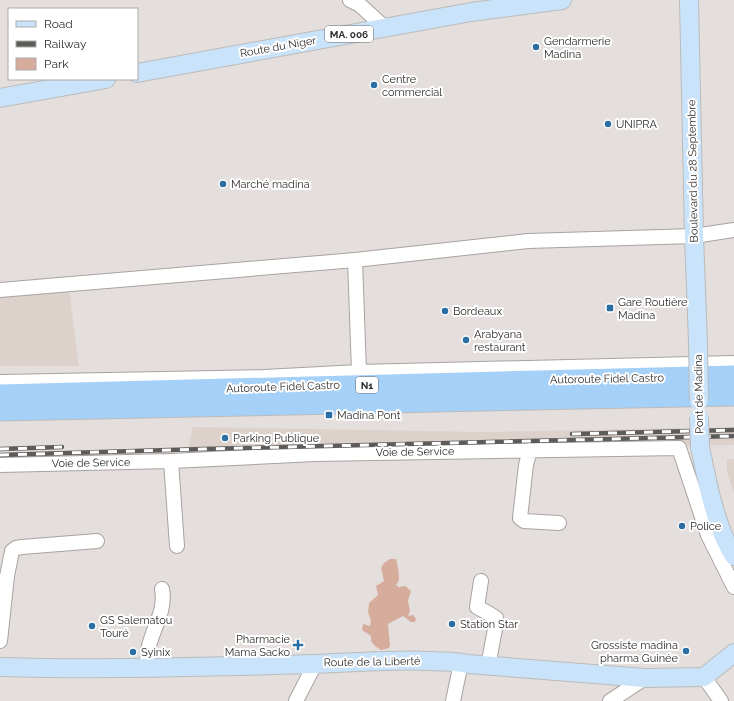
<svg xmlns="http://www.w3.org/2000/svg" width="734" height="701" font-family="Raleway,sans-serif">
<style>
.built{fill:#ddd1cb}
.green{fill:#d6ad9d}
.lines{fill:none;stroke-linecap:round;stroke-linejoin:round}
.minor-casing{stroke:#a8a3a0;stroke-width:16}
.major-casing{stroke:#bcbbbb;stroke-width:20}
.highway-casing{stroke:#bcbbbb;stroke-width:23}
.minor{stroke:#fff;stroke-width:14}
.major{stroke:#c9e3fa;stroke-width:18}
.highway{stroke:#a5d0f7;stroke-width:21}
.rail-casing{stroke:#5e5c5a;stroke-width:4.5}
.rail{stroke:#fff;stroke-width:3;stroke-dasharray:9;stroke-linecap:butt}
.major-bridge-casing{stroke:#bcbbbb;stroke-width:20;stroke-linecap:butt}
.major-bridge{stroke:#c9e3fa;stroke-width:18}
.poi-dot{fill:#2b6ea4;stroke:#fff;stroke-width:1.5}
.labels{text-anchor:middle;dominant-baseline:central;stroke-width:4;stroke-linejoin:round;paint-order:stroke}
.shield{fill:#fff;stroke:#6d6b6b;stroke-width:1}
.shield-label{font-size:10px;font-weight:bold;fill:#2e2c2b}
.poi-label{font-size:11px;fill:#2e2c2b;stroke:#fff;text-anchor:start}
.street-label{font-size:11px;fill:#2e2c2b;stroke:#fff}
</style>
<rect width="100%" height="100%" fill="#e4dfdc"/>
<!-- built -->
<path class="built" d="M69,289l10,77h-79v-70z
M193,427l289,5 252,-5v18l-547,10z
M727,459h7v35l-7,-22z"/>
<!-- green -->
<path class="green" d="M390,559h6c2,7 3,14 3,21l-3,5 3,2 6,-1 6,5 -3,10 2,10 -2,5 5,-1 3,4 -1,3h-4l-8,-6 -15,8 2,21 -1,3 -8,2 -6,-4 -4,-5v-5l-9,-6 1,-6 7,2 1,-5 -3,-9 1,-9 9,-8 -2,-9 8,-5 -3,-13 3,-5z"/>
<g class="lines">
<defs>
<path id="minor" d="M350,0l10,5 25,23
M355,260l4,112
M0,290l355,-30 173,-19 166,-5 40,-6
M0,382l264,-5 95,-5 375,-9
M530,450l-4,15 -6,53 4,3 35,2
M171,461l6,85
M0,465l171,-4 144,-7 364,-6 29,87 26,52
M481,581l-4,26 11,6 8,5v6l-8,42
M0,641l7,-65 5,-25 4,-3 6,-1 75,-6
M147,668c0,-7 0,-15 2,-22 5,-20 17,-36 13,-57
M704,677l17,24
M296,701l19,-37
M453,701l8,-38
M610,701l35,-23"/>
<path id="major" d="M689,0l5,236 4,106
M137,73l334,-61 91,-12
M0,98l106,-19
M700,447c7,33 15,80 34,109
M0,667c105,3 209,0 314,-3 39,-1 78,-5 118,-3 12,1 24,0 36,3l177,14 59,-1 30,-24"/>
<path id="highway" d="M0,395l734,-19
M0,410l734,-15"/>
</defs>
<!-- minor casing -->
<use href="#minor" class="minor-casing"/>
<!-- major casing -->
<use href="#major" class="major-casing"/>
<!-- highway casing -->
<use href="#highway" class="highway-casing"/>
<!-- minor -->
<use href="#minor" class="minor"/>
<!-- major -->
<use href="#major" class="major"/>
<!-- highway -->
<use href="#highway" class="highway"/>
<defs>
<path id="rail" d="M572,434l162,-4
M0,449l62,-2
M0,455l203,-6 531,-13"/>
</defs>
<!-- rail casing -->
<use href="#rail" class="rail-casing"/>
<!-- rail -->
<use href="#rail" class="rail"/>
<defs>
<path id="major-bridge" d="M698,342l1,59
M699,417l1,30"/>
</defs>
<!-- major-bridge casing -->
<use href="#major-bridge" class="major-bridge-casing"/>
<!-- major-bridge -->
<use href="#major-bridge" class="major-bridge"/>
</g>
<!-- markers -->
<g class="poi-dot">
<circle cx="536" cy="47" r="4"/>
<circle cx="374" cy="85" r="4"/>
<circle cx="608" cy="124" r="4"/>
<circle cx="223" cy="184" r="4"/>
<rect x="606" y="304" width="8" height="8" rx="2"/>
<circle cx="445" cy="311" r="4"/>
<circle cx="466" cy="340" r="4"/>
<rect x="325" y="411" width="8" height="8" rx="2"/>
<circle cx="225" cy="438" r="4"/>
<circle cx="682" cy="526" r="4"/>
<circle cx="452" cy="624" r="4"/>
<circle cx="92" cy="626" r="4"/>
<path d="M296 639h4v4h4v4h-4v4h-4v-4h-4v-4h4z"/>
<circle cx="686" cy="651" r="4"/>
<circle cx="133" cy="652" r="4"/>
</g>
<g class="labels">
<!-- shield labels -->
<g class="shield">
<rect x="325" y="26" width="48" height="16" rx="3"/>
<rect x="356" y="377" width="22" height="16" rx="3"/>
</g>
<g class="shield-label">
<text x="349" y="34">MA. 006</text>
<text x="367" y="385">N1</text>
</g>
<!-- poi labels -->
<g class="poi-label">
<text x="544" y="41">Gendarmerie<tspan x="544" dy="13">Madina</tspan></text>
<text x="382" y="79">Centre<tspan x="382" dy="13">commercial</tspan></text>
<text x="616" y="124">UNIPRA</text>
<text x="231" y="184">Marché madina</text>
<text x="618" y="302">Gare Routière<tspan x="618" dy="13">Madina</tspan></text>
<text x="453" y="311">Bordeaux</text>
<text x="474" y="334">Arabyana<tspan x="474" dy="13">restaurant</tspan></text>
<text x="337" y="415">Madina Pont</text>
<text x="233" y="438">Parking Publique</text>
<text x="690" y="526">Police</text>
<text x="100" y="620">GS Salematou<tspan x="100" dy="13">Touré</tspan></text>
<text x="460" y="624">Station Star</text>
<text x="290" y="639" text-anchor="end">Pharmacie<tspan x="290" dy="13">Mama Sacko</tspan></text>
<text x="678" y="645" text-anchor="end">Grossiste madina<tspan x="678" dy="13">pharma Guinée</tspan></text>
<text x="141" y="652">Syinix</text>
</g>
<!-- street labels -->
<g class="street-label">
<text transform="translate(278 47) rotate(-10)">Route du Niger</text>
<text transform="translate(693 171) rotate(-91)">Boulevard du 28 Septembre</text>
<text transform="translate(607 379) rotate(-1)">Autoroute Fidel Castro</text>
<text transform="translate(283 387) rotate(-2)">Autoroute Fidel Castro</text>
<text transform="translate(699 394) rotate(-91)">Pont de Madina</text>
<text transform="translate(415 452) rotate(-1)">Voie de Service</text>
<text transform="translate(91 463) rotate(-1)">Voie de Service</text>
<text transform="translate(372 662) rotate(-1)">Route de la Liberté</text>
</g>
</g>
<!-- legend -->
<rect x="8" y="8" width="130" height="72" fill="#ffffff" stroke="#ababaa"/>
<rect x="16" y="21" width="20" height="6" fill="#c9e3fa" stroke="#ababaa"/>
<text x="44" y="28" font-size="12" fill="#2e2c2b">Road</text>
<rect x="16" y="41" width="20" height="6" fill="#5e5c5a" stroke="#ababaa"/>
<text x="44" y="48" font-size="12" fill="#2e2c2b">Railway</text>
<rect x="16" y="58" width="20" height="12" fill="#d6ad9d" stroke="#ababaa"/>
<text x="44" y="68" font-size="12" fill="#2e2c2b">Park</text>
</svg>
